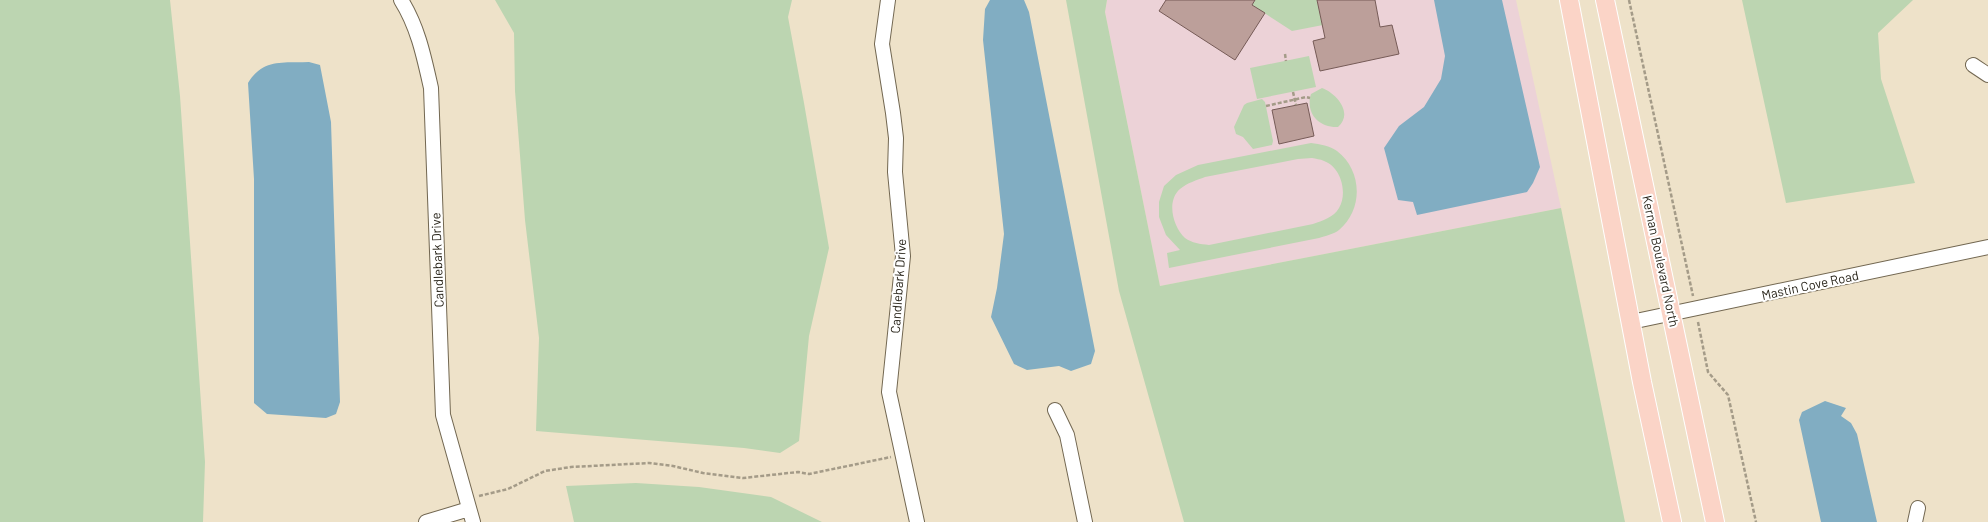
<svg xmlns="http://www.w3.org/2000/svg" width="1988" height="522" font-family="Barlow,sans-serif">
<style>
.education{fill:#ecd2d7}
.green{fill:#bcd5b1;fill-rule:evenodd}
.water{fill:#81adc2}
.building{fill:#bc9f9a;stroke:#765b57}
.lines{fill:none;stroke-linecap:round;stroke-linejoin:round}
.minor-casing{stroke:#726751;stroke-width:16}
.major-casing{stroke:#fff;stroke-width:20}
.path{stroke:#a49b88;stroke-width:2.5;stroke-dasharray:4 2;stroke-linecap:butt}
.minor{stroke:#fff;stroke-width:14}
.major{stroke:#fbd4c7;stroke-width:18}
.labels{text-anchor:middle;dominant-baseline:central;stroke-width:4;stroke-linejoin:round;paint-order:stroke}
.street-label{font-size:13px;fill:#29251b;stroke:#fff}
</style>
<rect width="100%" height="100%" fill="#eee2c9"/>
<!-- education -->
<path class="education" d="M1107,0h409l45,208 -401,78 -55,-274z"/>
<!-- green -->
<path class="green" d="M0,0h170l10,96 25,366 -2,60h-203z
M495,0h297l-4,17 16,86 25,145 -20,88 -10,105 -19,12 -36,-5 -208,-17 3,-93 -14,-118 -10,-129 -1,-58z
M1066,0h41l-2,12 55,274 401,-78 64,314h-441l-65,-231z
M1255,0h62l6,25 -31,6 -40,-26z
M1742,0h171l-35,33 3,46 34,104 -129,20z
M1309,56l7,31 -59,12 -7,-31z
M1322,88c14,5 32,25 16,39 -19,1 -33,-14 -27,-33z
M1262,99l3,3 8,39 -1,4 -19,4 -10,-12 -7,-3 -2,-7 10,-22 3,-2z
M1311,143c9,1 19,3 26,8 25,19 27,58 2,79 -5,4 -14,6 -20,8l-150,30 -2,-15 13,-3 -14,-15 -7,-18v-15l5,-16 12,-11 22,-10zM1312,158c4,1 8,1 12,3 17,6 24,32 15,47 -5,9 -17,13 -26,16l-104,21c-9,-1 -17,-2 -24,-7 -12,-11 -19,-37 -5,-49 7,-6 17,-9 25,-12l93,-18z
M636,483l63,4 72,10 51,25h-248l-8,-36z"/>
<!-- water -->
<path class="water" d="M990,0h34l5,12 66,339 -4,13 -20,7 -12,-5 -32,4 -13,-6 -23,-47 6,-29 7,-54 -21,-194 2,-31z
M1434,0h68l38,167 -7,16 -6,9 -110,23 -4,-13 -15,-2 -14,-52 15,-22 25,-19 17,-28 4,-23z
M309,62l11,3 11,57 9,280 -4,12 -10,4 -59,-4 -13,-11v-224l-6,-96c15,-25 36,-20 61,-21z
M1825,401l21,7 -5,8 10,7 6,11 20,88h-56l-22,-102 3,-8z"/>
<!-- building -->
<path class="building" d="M1166,0h89l-3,5 13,8 -30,47 -76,-49z
M1317,0h58l5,27 12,-2 7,29 -79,17 -7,-30 12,-3z
M1307,103l7,33 -35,8 -7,-34z"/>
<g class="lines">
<defs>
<path id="minor" d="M401,0c17,27 23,57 30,88l12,327 30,107
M888,0l-6,44 11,69 3,25 -1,34 8,84 -14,136 28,130
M1973,65l15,10
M1631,322l357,-75
M1055,410l12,25 18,87
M426,522l43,-13
M1915,522l3,-14"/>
<path id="major" d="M1569,0l73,382 30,140
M1605,0l110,522"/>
</defs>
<!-- minor casing -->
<use href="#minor" class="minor-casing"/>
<!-- major casing -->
<use href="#major" class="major-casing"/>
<!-- path -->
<path class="path" d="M1629,0l64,296
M1285,54l1,7
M1293,92l3,13
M1266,106l40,-9 4,1
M1698,322l10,50 20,23 28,127
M479,496l29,-7 37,-18 26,-4 78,-4 24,3 30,7 40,5 55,-6 11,2 82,-17"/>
<!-- minor -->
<use href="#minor" class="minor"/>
<!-- major -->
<use href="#major" class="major"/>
</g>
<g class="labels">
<!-- street labels -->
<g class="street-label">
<text transform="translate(437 260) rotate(-92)">Candlebark Drive</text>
<text transform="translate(1661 261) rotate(78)">Kernan Boulevard North</text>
<text transform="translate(1810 285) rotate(-12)">Mastin Cove Road</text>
<text transform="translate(898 286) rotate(-86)">Candlebark Drive</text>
</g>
</g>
</svg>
